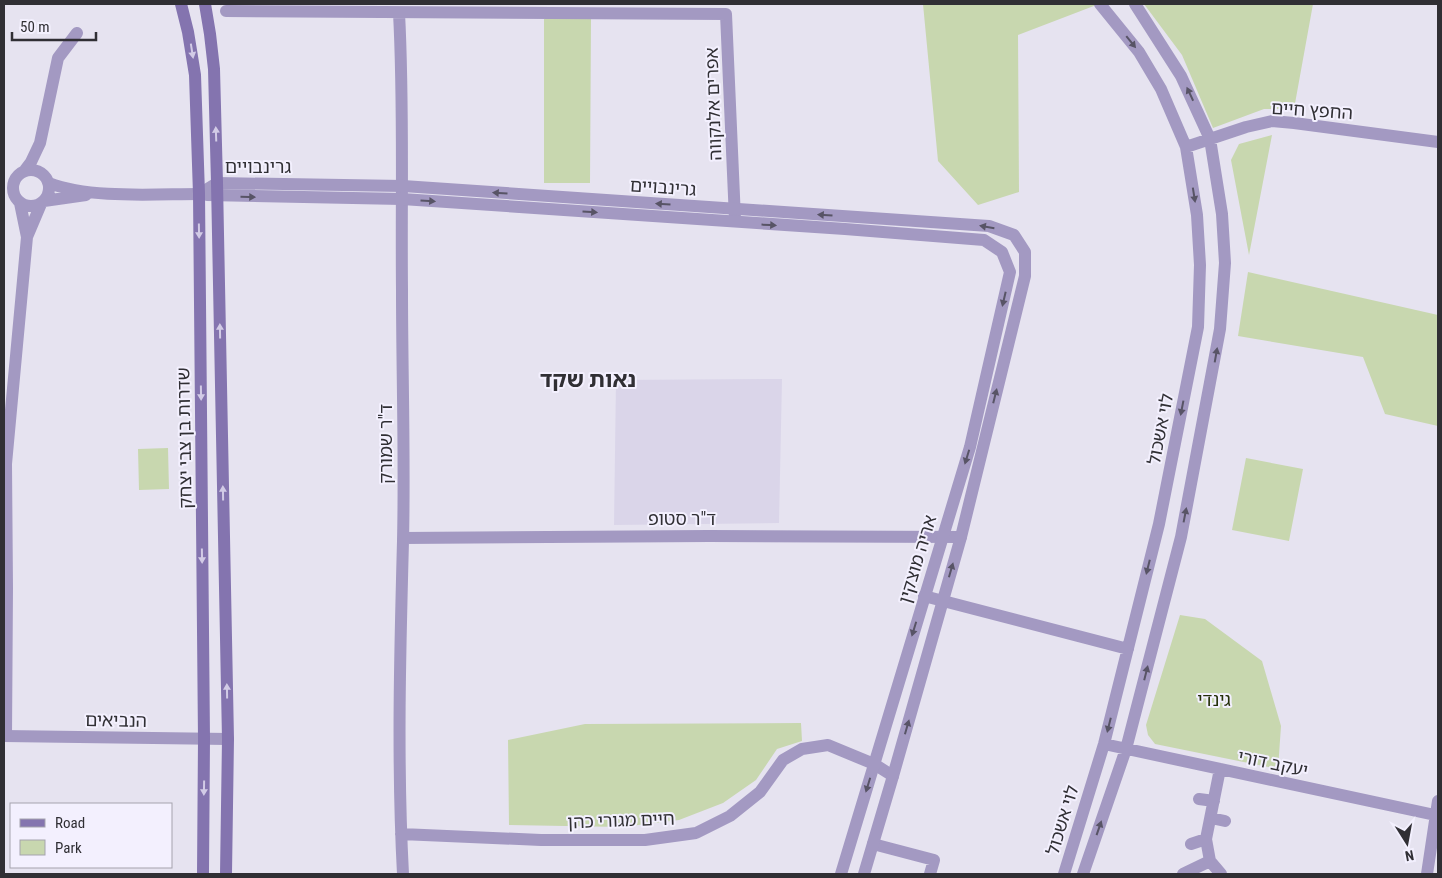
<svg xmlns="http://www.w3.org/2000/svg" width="1442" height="878" font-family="'Roboto Condensed','Noto Sans Hebrew',sans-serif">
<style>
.built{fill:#dad5e9}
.green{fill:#c8d7af}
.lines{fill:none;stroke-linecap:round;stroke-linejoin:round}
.minor{stroke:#a399c2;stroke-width:12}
.tertiary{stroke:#a399c2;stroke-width:12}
.secondary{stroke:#8474af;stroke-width:12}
.oneway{fill:#585466}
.oneway2{fill:#d2cbe6}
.labels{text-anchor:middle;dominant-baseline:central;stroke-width:4;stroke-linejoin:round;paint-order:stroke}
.street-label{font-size:18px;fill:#302f34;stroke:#f3f0fe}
.park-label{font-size:18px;fill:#242f08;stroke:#f3f0fe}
.district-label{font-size:22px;font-weight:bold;fill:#302f34;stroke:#f3f0fe}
</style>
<rect width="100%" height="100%" fill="#e6e3f0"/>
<!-- built -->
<path class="built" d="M782,379l-3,144 -165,2 2,-145z"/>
<!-- green -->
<path class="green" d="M923,4h176l-81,31 1,157 -41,13 -40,-44z
M1144,4h169l-19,105h-30l-51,19 -31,-73z
M544,19h47l-1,164h-46z
M1272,135l-23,120 -18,-95 8,-16z
M1248,272l190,43v111l-53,-12 -22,-57 -125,-21z
M168,448l1,41 -30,1 -1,-41z
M1246,458l57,11 -14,72 -57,-11z
M1180,615l25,4 57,42 19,65 -3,43 -123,-25 -7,-9 -2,-10z
M801,723l1,18 -25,8 -21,31 -33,23 -44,17 -57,7 -113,-2 -1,-85 77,-16z"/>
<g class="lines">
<!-- minor -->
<path class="minor" d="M226,11l500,3 9,205
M399,13c5,92 2,184 3,277 0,83 3,167 1,251 -3,111 -6,222 0,333
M1186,147l60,-20 26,-6 22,2 144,19
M13 188a18 18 0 1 1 36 0a18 18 0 1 1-36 0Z
M25,170l6,-8 9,-19 18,-85 19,-25
M49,183c41,16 105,11 150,11
M44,201l42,-6
M27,237l14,-33
M403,538l306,-2 252,1
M924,596l204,53
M6,736l1,-148 -1,-124 21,-227 -7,-34
M1104,744l331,71
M1220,769l-14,70 4,22 11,13
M1199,799l15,2
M1211,818l14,3
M401,834l140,6h104l51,-7 34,-17 30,-24 23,-32 19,-11 26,-4 46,19 19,12
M873,844l61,16 -4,14
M1191,844l15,-5
M1064,874l40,-130 55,-220 39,-197 2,-62 -3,-50 -11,-68 -25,-58 -22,-37 -39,-48
M1083,874l43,-125 55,-212 39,-208 5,-66 -3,-49 -12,-75 -29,-63 -46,-72
M1183,874l27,-13
M1427,874l11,-73"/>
<!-- tertiary -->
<path class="tertiary" d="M199,194l18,-11 186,3 586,40 25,9 11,17v24l-64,261 -68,239 -29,98
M207,195l195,4 443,30 139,11 18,12 8,20 -40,175 -129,427
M4,736l224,3"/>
<!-- secondary -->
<path class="secondary" d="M181,4l7,28 7,43 4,119 5,545 -1,135
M205,4l5,30 4,35 3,114 11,556 -2,135"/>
</g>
<!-- one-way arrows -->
<defs><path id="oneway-solid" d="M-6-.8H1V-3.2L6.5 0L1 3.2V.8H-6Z" transform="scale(1.25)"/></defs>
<g class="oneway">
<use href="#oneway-solid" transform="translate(1131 42) rotate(51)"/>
<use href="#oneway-solid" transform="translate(1190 94) rotate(-115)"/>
<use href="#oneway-solid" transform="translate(500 193) rotate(-176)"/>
<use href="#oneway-solid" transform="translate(1194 195) rotate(81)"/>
<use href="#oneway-solid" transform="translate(248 197) rotate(1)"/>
<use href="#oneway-solid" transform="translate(428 201) rotate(4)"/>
<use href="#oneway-solid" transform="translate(663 204) rotate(-176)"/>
<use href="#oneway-solid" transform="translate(590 212) rotate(4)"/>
<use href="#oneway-solid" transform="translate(825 215) rotate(-176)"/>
<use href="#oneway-solid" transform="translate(769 225) rotate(3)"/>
<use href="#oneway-solid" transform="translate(987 227) rotate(-170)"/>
<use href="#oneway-solid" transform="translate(1004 299) rotate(103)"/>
<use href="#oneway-solid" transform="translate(1216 355) rotate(-80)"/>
<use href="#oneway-solid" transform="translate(995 396) rotate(-76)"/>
<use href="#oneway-solid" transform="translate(1182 408) rotate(101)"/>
<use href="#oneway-solid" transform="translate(967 457) rotate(107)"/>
<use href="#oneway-solid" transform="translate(1185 515) rotate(-79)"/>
<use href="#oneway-solid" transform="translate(1148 567) rotate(104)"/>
<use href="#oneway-solid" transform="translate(951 570) rotate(-74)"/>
<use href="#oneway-solid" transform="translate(914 629) rotate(107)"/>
<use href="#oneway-solid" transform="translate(1146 673) rotate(-76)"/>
<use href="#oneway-solid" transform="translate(1109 725) rotate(104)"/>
<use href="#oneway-solid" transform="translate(907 727) rotate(-74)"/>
<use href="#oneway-solid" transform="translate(868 785) rotate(107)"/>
<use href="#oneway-solid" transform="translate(1099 828) rotate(-71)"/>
</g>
<g class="oneway2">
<use href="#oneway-solid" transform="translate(192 51) rotate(81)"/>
<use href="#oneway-solid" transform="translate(216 134) rotate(-92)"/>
<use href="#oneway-solid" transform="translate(199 231) rotate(89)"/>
<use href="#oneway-solid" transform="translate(220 331) rotate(-91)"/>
<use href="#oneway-solid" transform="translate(201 393) rotate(89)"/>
<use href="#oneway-solid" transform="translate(223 493) rotate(-91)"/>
<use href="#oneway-solid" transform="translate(202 556) rotate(89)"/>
<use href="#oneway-solid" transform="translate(227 691) rotate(-91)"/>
<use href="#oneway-solid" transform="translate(204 788) rotate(91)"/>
</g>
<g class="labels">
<!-- street labels -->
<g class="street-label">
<text transform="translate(713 104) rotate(-92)">אפרים אלנקווה</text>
<text transform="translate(1312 110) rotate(4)">החפץ חיים</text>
<text x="258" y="166">גרינבויים</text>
<text transform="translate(663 187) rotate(4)">גרינבויים</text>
<text transform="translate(1160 429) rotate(-79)">לוי אשכול</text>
<text transform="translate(184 438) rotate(-91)">שדרות בן צבי יצחק</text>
<text transform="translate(385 444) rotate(-90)">ד"ר שמורק</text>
<text x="682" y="518">ד"ר סטופ</text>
<text transform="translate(917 559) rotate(-73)">אריה מוצקין</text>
<text transform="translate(116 720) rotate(1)">הנביאים</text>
<text transform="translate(1273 763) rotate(12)">יעקב דורי</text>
<text transform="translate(621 820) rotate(-2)">חיים מגורי כהן</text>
<text transform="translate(1062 820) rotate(-73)">לוי אשכול</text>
</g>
<!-- park labels -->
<g class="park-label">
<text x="1214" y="699">גינדי</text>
</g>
<!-- district labels -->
<g class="district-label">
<text x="588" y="379">נאות שקד</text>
</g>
</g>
<!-- border -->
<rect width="1442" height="878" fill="none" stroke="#302f34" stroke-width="10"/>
<!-- legend -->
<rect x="10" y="803" width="162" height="65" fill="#f3f0fe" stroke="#a5a3ad"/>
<rect x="20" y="819" width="25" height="8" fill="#8474af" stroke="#a5a3ad"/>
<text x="55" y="828" font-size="15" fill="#302f34">Road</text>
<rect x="20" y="840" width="25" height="15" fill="#c8d7af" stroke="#a5a3ad"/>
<text x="55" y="853" font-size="15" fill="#302f34">Park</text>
<!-- north arrow -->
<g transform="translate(1407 843) rotate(169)" stroke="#f3f0fe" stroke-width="4" paint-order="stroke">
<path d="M0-4L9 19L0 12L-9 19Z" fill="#302f34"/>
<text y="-8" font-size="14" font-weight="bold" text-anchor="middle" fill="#302f34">N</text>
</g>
<!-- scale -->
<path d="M12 32v8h84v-8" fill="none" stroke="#302f34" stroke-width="2.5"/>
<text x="20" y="32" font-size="15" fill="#302f34" stroke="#f3f0fe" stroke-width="4" paint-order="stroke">50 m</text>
</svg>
